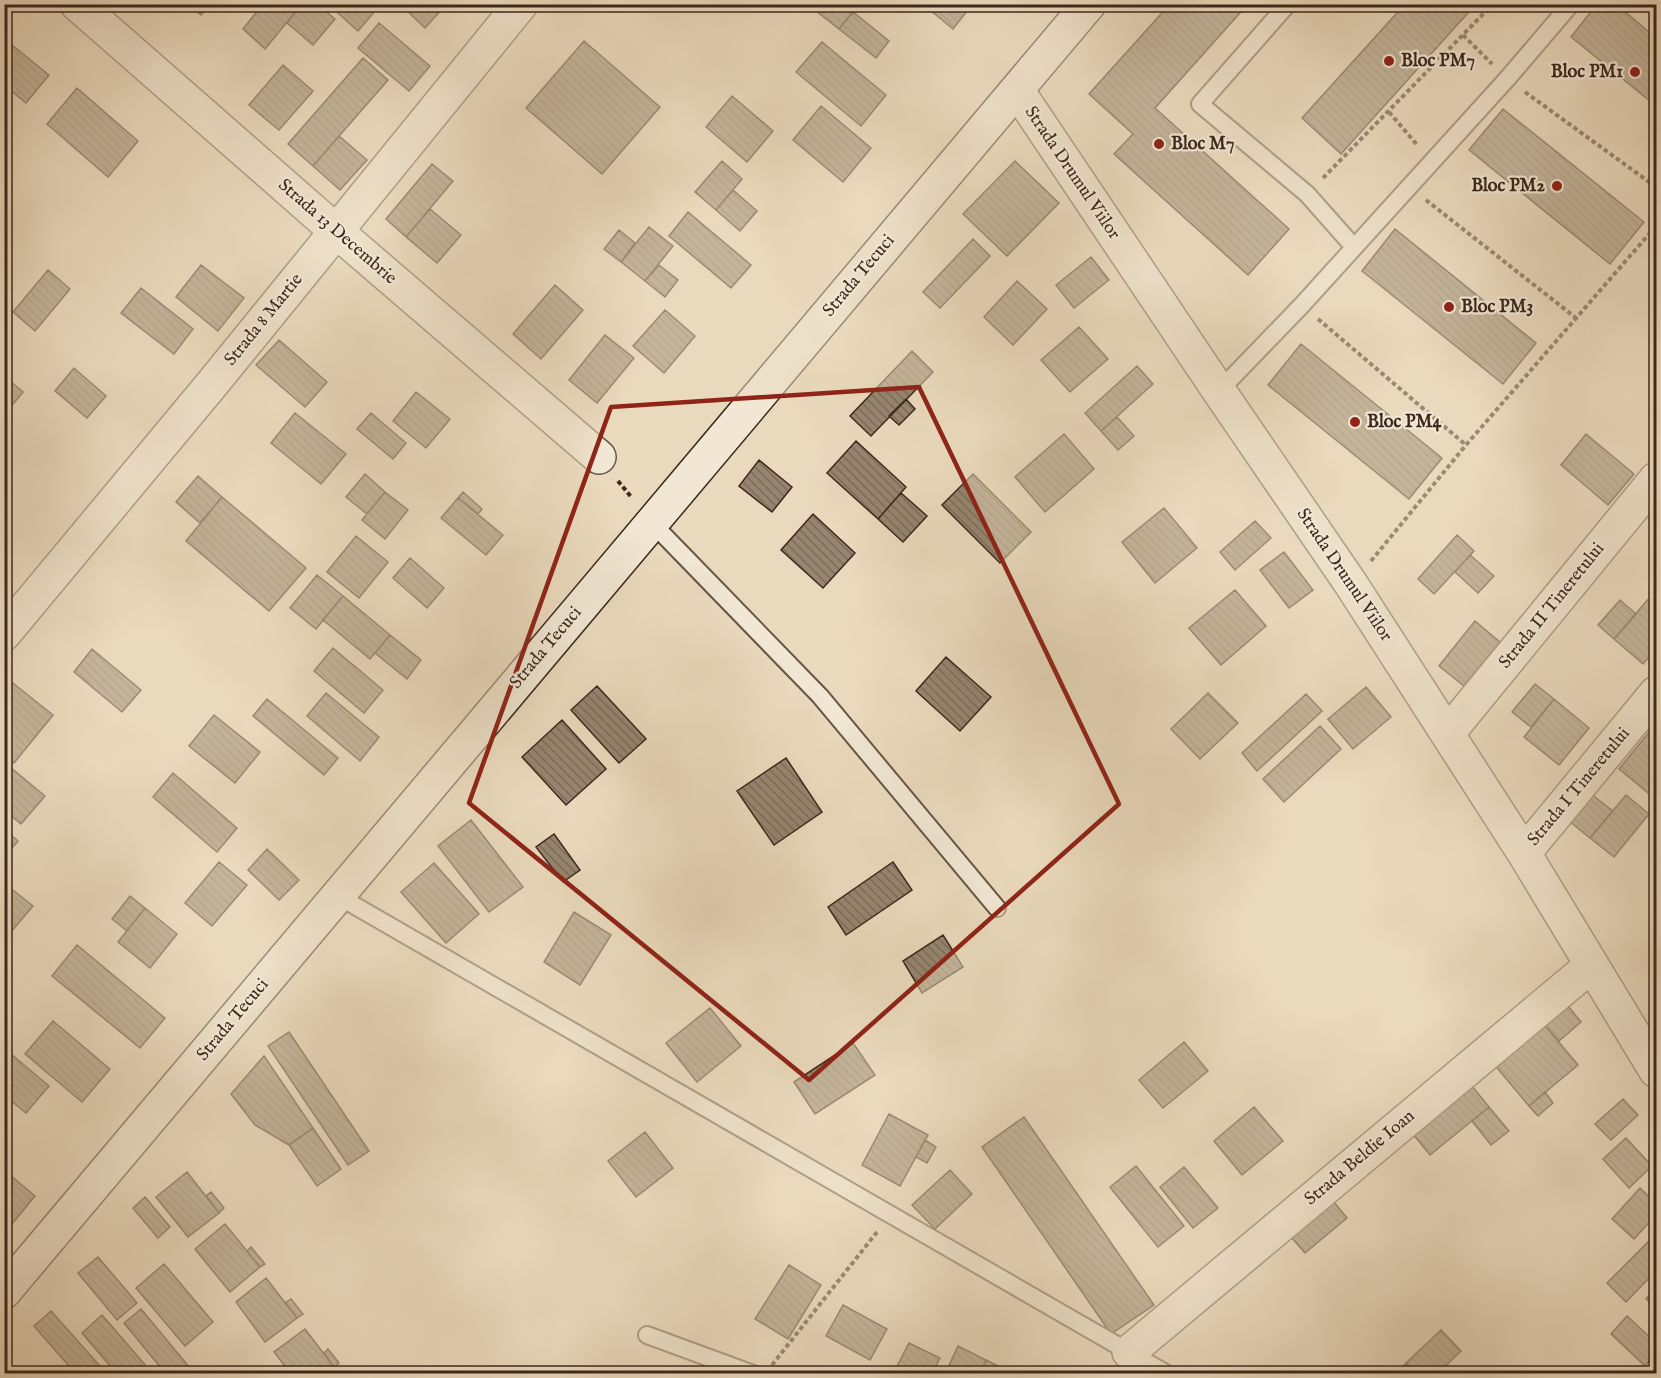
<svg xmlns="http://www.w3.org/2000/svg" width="1661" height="1378" font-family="'IM FELL English',serif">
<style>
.building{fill:url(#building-back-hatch);stroke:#3c281d;stroke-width:1.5}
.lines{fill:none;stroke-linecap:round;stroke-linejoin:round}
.service-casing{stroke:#685445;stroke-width:20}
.minor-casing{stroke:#685445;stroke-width:36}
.secondary-casing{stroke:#3c281d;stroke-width:36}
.path{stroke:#3c281d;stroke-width:4;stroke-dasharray:4.5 3;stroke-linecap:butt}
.service{stroke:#f1e7d4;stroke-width:16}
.minor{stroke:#f1e7d4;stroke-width:33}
.secondary{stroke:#f1e7d4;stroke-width:33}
.marked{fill:none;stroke:#8f2418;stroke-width:4.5;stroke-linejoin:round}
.poi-dot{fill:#8f2418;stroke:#f1e7d4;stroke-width:2}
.labels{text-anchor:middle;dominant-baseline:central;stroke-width:4.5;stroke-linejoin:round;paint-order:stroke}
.poi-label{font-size:18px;font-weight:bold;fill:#3c281d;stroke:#f1e7d4;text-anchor:start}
.street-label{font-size:18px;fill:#3c281d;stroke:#f1e7d4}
</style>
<defs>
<pattern id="building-back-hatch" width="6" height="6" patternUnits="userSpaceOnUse" patternTransform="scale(1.5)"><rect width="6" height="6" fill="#968570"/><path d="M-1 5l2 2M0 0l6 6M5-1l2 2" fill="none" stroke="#7c6d5b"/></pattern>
</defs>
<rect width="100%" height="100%" fill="#eadabd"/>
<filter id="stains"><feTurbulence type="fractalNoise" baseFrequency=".00333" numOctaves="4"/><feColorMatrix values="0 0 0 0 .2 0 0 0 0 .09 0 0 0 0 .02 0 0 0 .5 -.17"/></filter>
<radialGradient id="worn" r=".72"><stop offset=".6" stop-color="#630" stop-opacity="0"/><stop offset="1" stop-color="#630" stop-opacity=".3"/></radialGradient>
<!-- building -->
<path class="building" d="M188,4h22l-9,11z
M263,4h39l-37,45 -22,-20z
M302,4h15l18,15 -22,26 -26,-22z
M328,4h53l-23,27z
M400,4h42l2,3 -19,21z
M819,4h40l-20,25 -24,-19z
M923,4h46l2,2 -18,23z
M1170,4h78l-93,104 134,121 -41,46 -134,-121 19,-20 -44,-40z
M1405,4h71l-135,150 -39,-36z
M1597,4h19l40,34v68l-85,-69z
M853,12l36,29 -13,17 -37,-29z
M379,23l51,43 -21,25 -51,-43z
M7,41l42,34 -23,28 -22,-18v-41z
M584,41l76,66 -58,67 -76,-66z
M822,42l64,53 -25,31 -65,-54z
M363,58l25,22 -75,86 -25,-22z
M283,65l30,26 -34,39 -30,-25z
M77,88l61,53 -30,36 -61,-53z
M732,96l41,35 -26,31 -41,-35z
M821,106l50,42 -28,34 -50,-42z
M1503,109l141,113 -34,42 -141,-114z
M339,136l28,24 -27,30 -27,-24z
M722,161l20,18 -26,31 -21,-18z
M1015,161l44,42 -52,53 -44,-42z
M432,164l21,17 -47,56 -20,-18z
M733,190l24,21 -17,20 -24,-21z
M430,209l31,26 -24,28 -31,-26z
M688,212l63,53 -20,23 -62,-52z
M649,227l24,19 -28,35 -24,-19z
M1395,229l141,114 -33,41 -141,-113z
M619,230l16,13 -14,19 -17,-13z
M973,239l17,17 -50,52 -17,-16z
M1091,257l18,23 -35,28 -18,-23z
M201,265l43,33 -26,33 -42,-34z
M659,265l19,15 -13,17 -20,-16z
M48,270l22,19 -35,42 -22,-19z
M1017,281l30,28 -34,36 -29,-28z
M555,285l28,25 -42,49 -28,-25z
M141,288l52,41 -19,25 -53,-41z
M665,310l30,26 -31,37 -31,-27z
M1079,327l29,32 -38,33 -29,-32z
M605,335l29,23 -37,45 -28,-23z
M279,340l48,42 -22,25 -49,-42z
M1301,344l141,114 -33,41 -141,-114z
M912,351l21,21 -62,64 -21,-20z
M1137,366l16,18 -52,47 -16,-18z
M74,368l32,28 -19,22 -32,-27z
M4,376l19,16 -19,23z
M416,392l34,27 -24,29 -33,-27z
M906,399l9,10 -16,16 -10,-9z
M295,413l51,41 -25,30 -50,-41z
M371,413l35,30 -13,16 -36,-30z
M1117,417l17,19 -16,14 -17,-19z
M1064,434l30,35 -49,43 -30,-35z
M1586,434l48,40 -26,31 -47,-40z
M856,441l50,46 -28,32 -51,-46z
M759,460l33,27 -20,25 -33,-26z
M365,474l20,18 -18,22 -21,-17z
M973,474l58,58 -31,31 -58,-58z
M198,476l24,21 -22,26 -24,-21z
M385,492l23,18 -23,29 -23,-19z
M463,492l19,17 -4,5 -20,-16z
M901,493l26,23 -24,26 -25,-23z
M222,497l84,71 -37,43 -83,-70z
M458,498l45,37 -17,20 -45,-37z
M1164,508l33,40 -42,35 -33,-41z
M813,514l42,39 -32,35 -42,-38z
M1255,521l16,17 -36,32 -15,-18z
M1457,535l17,16 -40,43 -16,-15z
M356,536l32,26 -29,36 -32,-26z
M1284,552l29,38 -24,18 -29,-38z
M1470,555l24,21 -16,17 -23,-21z
M410,558l34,30 -17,20 -34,-30z
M317,575l26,21 -27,33 -26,-21z
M1235,590l31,36 -45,39 -32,-37z
M343,596l47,39 -20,24 -47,-39z
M1650,597l6,5v47l-13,15 -29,-25z
M1620,600l16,14 -22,25 -16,-14z
M1475,621l25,21 -36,44 -25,-20z
M390,635l31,25 -14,19 -32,-26z
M333,648l50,42 -19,23 -50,-42z
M92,649l49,41 -19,22 -48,-40z
M946,657l45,40 -31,34 -44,-40z
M4,676l49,39 -39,48 -10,-8z
M1535,684l19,15 -23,28 -19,-15z
M597,686l49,53 -27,24 -48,-53z
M1366,687l25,30 -38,32 -25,-30z
M326,693l53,44 -19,24 -53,-45z
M1208,693l30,30 -38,36 -29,-30z
M1306,694l16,17 -65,60 -15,-18z
M267,699l71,59 -14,17 -71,-59z
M1554,699l35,29 -30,37 -35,-28z
M214,715l46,37 -25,31 -46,-37z
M562,720l44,49 -40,36 -44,-48z
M1320,726l21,23 -57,53 -21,-23z
M1650,731l6,5v59l-2,3 -35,-29z
M786,758l36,54 -48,33 -37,-54z
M4,762l41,34 -24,28 -17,-14z
M173,773l64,55 -20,24 -64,-55z
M1591,794l22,17 -23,27 -21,-17z
M1626,795l23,19 -35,43 -24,-19z
M471,820l52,67 -34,25 -51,-66z
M4,829l14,12 -14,16z
M554,834l26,36 -17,12 -27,-35z
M267,849l32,31 -20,20 -31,-30z
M219,862l28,23 -35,41 -27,-23z
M893,862l19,28 -66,45 -18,-28z
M434,863l45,51 -33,29 -45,-51z
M4,883l29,23 -29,34z
M130,896l15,12 -18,23 -15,-12z
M145,908l32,26 -27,34 -32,-26z
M574,912l37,23 -31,50 -36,-23z
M943,935l20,32 -41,26 -19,-32z
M77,945l88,73 -25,30 -88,-72z
M1565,1002l16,20 -22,19 -17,-19z
M710,1008l31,38 -44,36 -31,-39z
M53,1021l57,48 -28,33 -57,-48z
M1542,1022l36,43 -49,41 -36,-43z
M289,1032l80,119 -21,14 -80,-119z
M1184,1042l24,29 -45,37 -24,-28z
M853,1043l22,32 -60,39 -21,-32z
M5,1049l44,37 -23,27 -22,-18z
M264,1056l49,72 -24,17 -34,-20 -24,-31z
M1467,1080l22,27 -59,48 -22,-27z
M1545,1092l8,11 -15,13 -9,-10z
M1623,1099l15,16 -27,25 -16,-16z
M1254,1107l29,34 -41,34 -28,-34z
M1489,1107l20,24 -18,14 -19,-24z
M889,1114l39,21 -28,51 -38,-21z
M1024,1117l130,188 -43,29 -129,-187z
M313,1128l28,41 -24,17 -28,-41z
M645,1132l28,36 -37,29 -28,-36z
M1626,1138l26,28 -23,22 -26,-29z
M925,1140l11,7 -9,16 -11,-6z
M1136,1166l48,60 -26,21 -48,-60z
M1184,1167l34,41 -25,20 -33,-41z
M4,1170l31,26 -23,28 -8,-7z
M950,1170l22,24 -37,35 -23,-24z
M187,1172l32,41 -31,24 -32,-40z
M1640,1188l16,15v12l-22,24 -22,-20z
M211,1192l13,16 -5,5 -13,-17z
M1327,1194l20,24 -42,35 -20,-23z
M145,1197l25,30 -12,11 -25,-30z
M225,1224l35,43 -30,25 -35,-43z
M1653,1237l3,3v31l-30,31 -19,-19z
M251,1247l14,17 -5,3 -13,-16z
M98,1257l39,46 -20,17 -39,-47z
M164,1264l49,58 -28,24 -49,-58z
M789,1265l32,20 -33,54 -33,-20z
M266,1278l31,40 -32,24 -29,-40z
M1656,1287v21l-10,-9z
M291,1299l12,15 -6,4 -12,-15z
M843,1305l44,24 -17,31 -44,-24z
M141,1309l54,65h-29l-42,-51z
M51,1311l56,63h-31l-42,-48z
M102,1315l51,59h-36l-35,-41z
M1627,1316l29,27v10l-11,13 -34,-32z
M305,1329l29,38 -9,7h-34l-17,-22z
M1441,1330l20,21 -24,23h-21l-10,-11z
M909,1343l31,15 -8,16h-39z
M958,1346l28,14 -6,14h-35z
M328,1349l11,14 -5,4 -10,-14z
M986,1360l24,12v2h-30z
M1406,1363l10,11h-21z"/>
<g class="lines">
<defs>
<path id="service" d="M1288,4l-88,100 107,90 47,53
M1219,391l83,-86 205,-226 64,-75
M652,523l168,173 177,212
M338,896l829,478
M647,1335l106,39"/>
<path id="minor" d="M77,4l259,227 263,226
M1017,90l202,301 132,193 173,269 132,218
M4,634l208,-250 309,-380
M1448,733l208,-254
M1524,853l132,-160
M1129,1352l463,-387"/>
<path id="secondary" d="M4,1292l1085,-1288"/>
</defs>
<!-- service casing -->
<use href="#service" class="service-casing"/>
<!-- minor casing -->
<use href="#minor" class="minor-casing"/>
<!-- secondary casing -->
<use href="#secondary" class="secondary-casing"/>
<!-- path -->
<path class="path" d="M1463,35l29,29
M1525,92l131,95
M1389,112l29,34
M1323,178l170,-174
M1426,200l150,118
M1318,319l148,126
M618,481l14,17
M1371,561l95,-116 190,-219
M772,1365l105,-133"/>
<!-- service -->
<use href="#service" class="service"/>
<!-- minor -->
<use href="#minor" class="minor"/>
<!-- secondary -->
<use href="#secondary" class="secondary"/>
</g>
<!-- marked area -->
<path d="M0 0H1661V1378H0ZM919,387l200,417 -310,276 -340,-277 142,-396z" fill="#eadabd" fill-opacity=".55" fill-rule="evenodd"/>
<path class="marked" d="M919,387l200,417 -310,276 -340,-277 142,-396z"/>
<!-- markers -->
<g class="poi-dot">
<circle cx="1389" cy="61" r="6"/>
<circle cx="1635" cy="72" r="6"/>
<circle cx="1159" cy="144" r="6"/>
<circle cx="1557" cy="186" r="6"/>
<circle cx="1449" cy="307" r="6"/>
<circle cx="1355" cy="422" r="6"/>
</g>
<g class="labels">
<!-- poi labels -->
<g class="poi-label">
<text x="1401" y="61">Bloc PM7</text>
<text x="1623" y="72" text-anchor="end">Bloc PM1</text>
<text x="1171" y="144">Bloc M7</text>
<text x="1545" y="186" text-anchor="end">Bloc PM2</text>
<text x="1461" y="307">Bloc PM3</text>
<text x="1367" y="422">Bloc PM4</text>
</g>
<!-- street labels -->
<g class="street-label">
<text transform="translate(1072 173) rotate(56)">Strada Drumul Viilor</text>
<text transform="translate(337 232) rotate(41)">Strada 13 Decembrie</text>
<text transform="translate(859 276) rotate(-50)">Strada Tecuci</text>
<text transform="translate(264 320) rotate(-51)">Strada 8 Martie</text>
<text transform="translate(1344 575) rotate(56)">Strada Drumul Viilor</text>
<text transform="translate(1552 606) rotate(-51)">Strada II Tineretului</text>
<text transform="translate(546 648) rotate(-50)">Strada Tecuci</text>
<text transform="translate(1579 787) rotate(-50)">Strada I Tineretului</text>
<text transform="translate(233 1020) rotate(-50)">Strada Tecuci</text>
<text transform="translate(1360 1158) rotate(-40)">Strada Beldie Ioan</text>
</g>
</g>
<!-- margin -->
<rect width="1661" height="1378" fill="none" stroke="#eadabd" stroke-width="24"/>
<rect x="6" y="6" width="1649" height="1366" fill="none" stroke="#3c281d" stroke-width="3"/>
<rect x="12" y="12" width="1637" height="1354" fill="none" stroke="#3c281d" stroke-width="1.5"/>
<rect width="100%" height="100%" filter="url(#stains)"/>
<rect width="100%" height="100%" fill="url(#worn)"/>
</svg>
